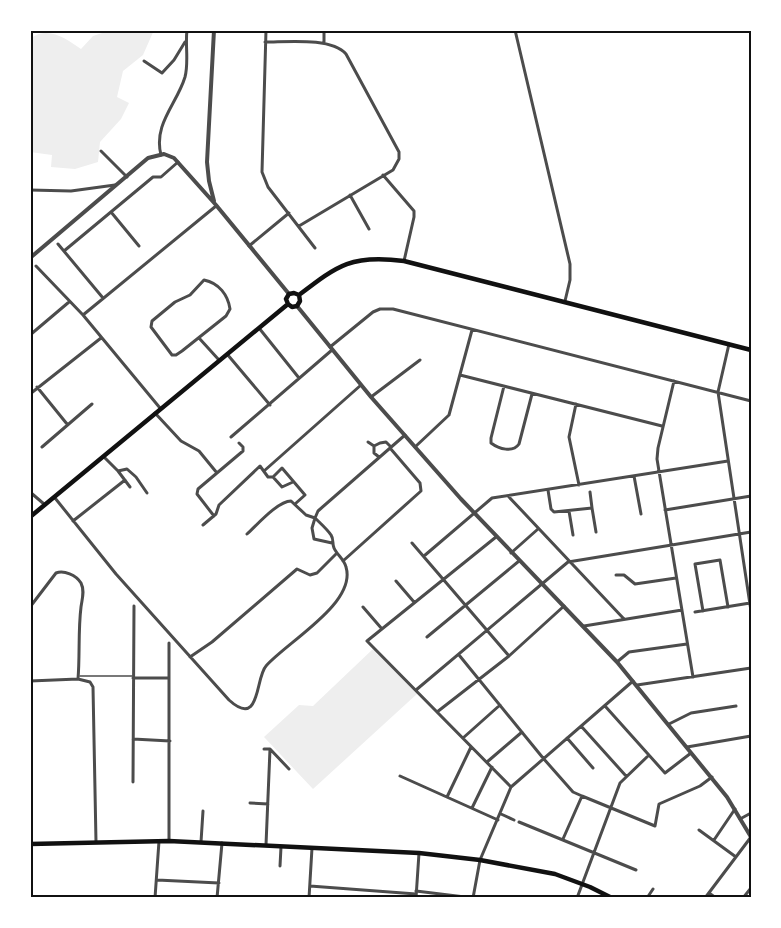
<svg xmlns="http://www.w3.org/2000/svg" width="781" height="928" font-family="'Crimson Pro',serif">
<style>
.green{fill:#eee}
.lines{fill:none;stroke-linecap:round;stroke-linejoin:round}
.service{stroke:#4c4c4c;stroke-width:1.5}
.minor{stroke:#4c4c4c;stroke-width:3}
.tertiary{stroke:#4c4c4c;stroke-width:4}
.primary{stroke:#111;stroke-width:4.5}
.trunk{stroke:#111;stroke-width:4.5}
.neatline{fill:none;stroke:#111;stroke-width:2}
</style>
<rect width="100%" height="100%" fill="#fff"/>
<!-- green -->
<path class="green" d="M111,30h43l-11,25 -20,16 -6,26 12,6 -8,16 -21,23 -2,20 -23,7 -24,-2 1,-12 -22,-3v-113c18,-14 36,0 51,10l12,-13z
M374,648l44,45 -105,96 -49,-52 35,-32 14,1z"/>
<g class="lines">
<!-- service -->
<path class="service" d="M80,676h52"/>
<!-- minor -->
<path class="minor" d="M266,30l-4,142 6,15 47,61
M515,30l55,234v16l-5,21
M265,42c22,0 66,-5 81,12l53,98v7l-6,11 -94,56
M324,43v-13
M144,61l18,12 12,-13 11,-18
M101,151l26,26
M161,155c-8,-31 16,-51 24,-78 4,-15 0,-32 2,-47
M383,175l31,36v6l-10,44
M30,190l41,1 44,-6
M350,195l19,34
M111,212l28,34
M58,244l45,54
M249,246l40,-33
M64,251l89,-74h8l17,-15
M36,266l47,49 77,93
M204,280c15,3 24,15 26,29l-4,7 -44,35 -6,4h-4l-21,-28 1,-6 23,-19 15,-7z
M83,315l133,-109
M259,328l40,50
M30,335l39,-33
M199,338l20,22
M729,344l-11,48 33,219
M330,347l43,-35 7,-3h13l358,92
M227,354l43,51
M460,375l202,51
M674,381l-16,67 -1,11 36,218
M504,386l-13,52v5c8,6 22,10 28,1l13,-50
M37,387l30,37
M30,394l71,-56
M371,397l49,-37
M576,404l-7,33 10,48
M155,413l26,28 18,10 18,22
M231,437l101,-87
M368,442l6,4
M42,447l50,-43
M415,447l34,-32 23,-85
M104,457l14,14 9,-2 9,8 11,16
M379,457l-5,-4v-7l6,-3 6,-1 5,5
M118,471l12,16
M264,471l97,-86
M634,476l7,38
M293,482l-11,5 -9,-10 9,-9 23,27 -10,9
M548,490l3,19 3,3 38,-4 -2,-16
M30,492l14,12
M509,497l115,122
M55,498l61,76 113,126c32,29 26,-22 37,-34 21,-24 91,-63 80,-99 -2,-8 -9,-12 -12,-19 -2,-4 0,-9 -3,-13 -4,-6 -11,-12 -16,-17l3,-7 87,-76
M592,508l4,24
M665,510l86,-14
M569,511l4,24
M214,516l-17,-22 1,-5 45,-38v-4l-4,-4
M73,521l52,-41
M203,525l13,-11 3,-9 41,-39 8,11h5
M247,534c10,-9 31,-33 44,-33l15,14 9,3 -3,10 2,11 18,4
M496,537l-129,104 144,146
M412,543l97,113
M511,553l27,-24
M424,556l68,-58 236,-37
M343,561l78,-70 -1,-8 -30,-35
M616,575h8l11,9 41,-6
M396,581l18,21
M30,607l26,-34c8,-3 20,2 25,10 4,8 1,16 0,24 -3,24 -1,48 -3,72
M363,607l19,22
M703,611l-8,-47 25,-4 8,47
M695,612l55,-9
M584,626l98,-16
M427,637l92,-76
M169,643v198
M459,655l84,103 30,34 9,4 73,30 4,-22 41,-18 12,-9
M190,657l22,-15 85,-73 13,6 7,-2 20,-20
M617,662l12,-10 58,-8
M133,678h36
M30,681l48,-2 12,3 3,5 3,155
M637,685l114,-17
M416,690l152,-128 183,-30
M605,706l60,67 26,-20
M437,712l72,-56 55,-50
M669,724l22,-11 45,-7
M581,726l45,50
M463,738l37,-33
M567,738l26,30
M133,739l37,2
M687,747l64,-11
M264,749h6l19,20
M487,762l35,-30
M400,776l98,44
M133,782l1,-176
M447,797l24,-50
M250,803l18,1
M472,808l20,-41
M501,814l13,6
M740,819l11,-6
M519,822l117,48
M699,830l37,27
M563,839l19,-43
M714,840l21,-31
M201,842l2,-31
M266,845l4,-96
M280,866l1,-19
M157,880l62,3
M310,886l106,8
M416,891l57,7
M709,893l7,5
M155,898l4,-57
M217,898l5,-55
M309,898l3,-50
M416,898l3,-45
M473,898l7,-38 31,-73 122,-106
M577,898l43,-115 29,-28
M647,898l6,-9
M705,898l46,-61
M743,898l8,-10"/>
<!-- tertiary -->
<path class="tertiary" d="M214,201l-5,-20 -2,-19 7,-132
M30,258l118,-100 16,-4 10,4 42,47 73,89
M297,306l74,91 90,102 156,163 110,135 24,40"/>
<!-- primary -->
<path class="primary" d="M30,844l139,-3 250,12 61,7 75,14 35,13 22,11"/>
<!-- trunk -->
<path class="trunk" d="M299,295c39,-30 53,-41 105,-34l347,89
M288,304l-2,-5 3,-5 5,-1 5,2
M288,304l4,3 5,-1 3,-5 -1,-6
M30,517l258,-213"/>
</g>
<!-- border -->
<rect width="781" height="928" fill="none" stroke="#ffffff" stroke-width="63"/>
<rect x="32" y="32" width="718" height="864" class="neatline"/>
</svg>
